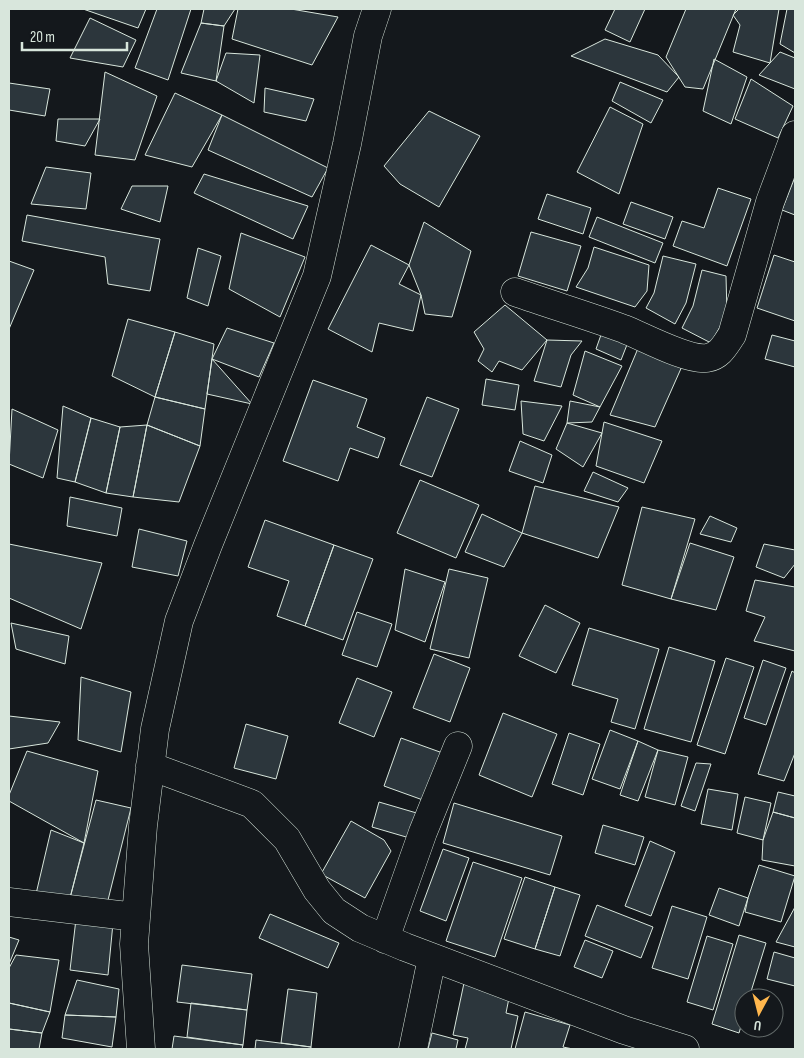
<svg xmlns="http://www.w3.org/2000/svg" width="804" height="1058" font-family="'Sofia Sans Condensed',sans-serif">
<style>
.building{fill:#2c363c;stroke:#d8e6dc}
.lines{fill:none;stroke-linecap:round;stroke-linejoin:round}
.minor-casing{stroke:#d8e6dc;stroke-width:29}
.minor{stroke:#14181c;stroke-width:28}
</style>
<rect width="100%" height="100%" fill="#14181c"/>
<!-- building -->
<path class="building" d="M83,9h63l-8,19z
M157,9h34l-23,71 -33,-12z
M204,9h31l-11,17 -23,-3z
M238,9h53l47,8 -26,48 -80,-26z
M615,9h30l-15,33 -25,-12z
M686,9h50l-33,80 -18,-2 -19,-30z
M739,9h40l-9,54 -37,-11 7,-27 -7,-10z
M787,9h8v44l-15,-9z
M90,18l46,22 -13,27 -53,-9z
M201,23l23,3 -8,55 -35,-8z
M605,39l53,16 21,22 -12,15 -96,-36z
M780,52l15,6v31l-36,-14z
M226,53l34,2 -6,48 -38,-22z
M714,59l33,18 -16,47 -28,-13z
M105,72l52,24 -22,64 -40,-5z
M751,79l42,27 -15,32 -43,-19z
M620,82l43,18 -12,23 -39,-22z
M9,83l41,6 -5,27 -36,-6z
M265,88l49,11 -8,22 -42,-9z
M175,93l47,22 -30,52 -47,-12z
M610,107l33,17 -24,70 -42,-22z
M429,111l51,25 -41,71 -39,-23 -16,-18z
M222,115l106,53 -16,29 -104,-47z
M58,119h42l-15,27 -29,-5z
M46,167l45,6 -5,36 -55,-5z
M204,174l104,32 -15,33 -99,-46z
M795,177v38l-13,-5z
M132,186h36l-8,36 -39,-13z
M718,188l33,11 -24,67 -54,-20 9,-25 22,7z
M547,194l44,14 -8,26 -45,-15z
M631,202l42,15 -8,22 -42,-15z
M27,215l133,24 -10,52 -42,-7 -3,-27 -83,-16z
M597,217l66,26 -8,20 -66,-26z
M424,222l47,29 -19,66 -27,-3 -4,-19 -12,-30z
M531,232l50,14 -14,45 -49,-15z
M241,233l64,24 -25,60 -51,-28z
M371,245l38,20 -10,19 22,11 -8,36 -34,-8 -7,29 -44,-23z
M594,247l55,18 -2,26 -12,16 -59,-20 12,-19z
M198,248l23,8 -13,50 -21,-8z
M774,255l21,7v59l-38,-13z
M663,256l33,8 -10,39 -11,21 -29,-16 8,-15z
M9,261l25,9 -25,59z
M702,270l24,6 1,38 -16,29 -29,-15 11,-22z
M505,305l42,35 -25,30 -23,-9 -7,11 -14,-11 6,-12 -10,-17z
M128,319l47,13 -20,65 -43,-21z
M227,328l47,15 -15,34 -47,-18z
M175,332l39,12 -9,65 -50,-12z
M602,332l28,5 -9,23 -25,-11z
M772,335l23,6v26l-30,-8z
M547,340l35,1 -11,14 -10,32 -27,-6z
M639,346l44,18 -28,63 -45,-12z
M585,351l37,15 -22,41 -27,-12z
M212,359l40,45 -45,-10z
M486,379l33,6 -4,25 -33,-5z
M313,380l54,19 -10,28 28,11 -7,20 -28,-10 -12,33 -55,-20z
M155,397l50,12 -5,37 -53,-21z
M427,397l32,12 -27,68 -32,-12z
M521,401l41,5 -18,35 -21,-7z
M570,401l30,6 -8,15 -25,1z
M63,406l28,12 -16,64 -18,-4z
M12,409l46,21 -15,48 -34,-14z
M91,418l29,9 -14,66 -31,-11z
M604,422l58,19 -18,42 -48,-17z
M567,423l35,10 -19,34 -27,-18z
M147,425l-14,72 -27,-4 14,-66z
M147,425l53,21 -21,56 -46,-5z
M520,441l32,14 -9,28 -34,-12z
M593,472l35,16 -10,14 -34,-11z
M420,480l59,25 -23,53 -59,-25z
M535,486l84,21 -21,51 -76,-25z
M70,497l52,11 -5,28 -50,-10z
M642,507l53,12 -24,80 -49,-14z
M482,514l40,19 -18,34 -39,-15z
M710,516l27,12 -6,14 -31,-8z
M265,520l69,25 -29,81 -28,-10 12,-35 -41,-14z
M139,529l48,12 -9,35 -46,-9z
M690,543l44,14 -18,53 -45,-11z
M9,544l93,19 -21,66 -72,-31z
M764,544l31,6v14l-11,14 -28,-11z
M334,545l39,14 -30,81 -38,-14z
M405,569l40,13 -20,60 -30,-12z
M449,569l39,9 -19,80 -39,-9z
M755,580l40,7v64l-41,-10 11,-24 -19,-6z
M545,605l35,18 -24,50 -37,-17z
M357,612l35,12 -15,43 -35,-12z
M11,623l58,13 -4,28 -49,-15z
M589,628l70,21 -24,80 -24,-7 7,-23 -46,-14z
M669,647l46,14 -24,81 -47,-13z
M434,654l36,14 -20,54 -37,-14z
M726,658l28,9 -29,87 -28,-9z
M763,660l23,8 -20,57 -22,-7z
M792,671l3,2v80l-11,28 -26,-7z
M81,677l50,15 -10,60 -43,-12z
M357,678l35,14 -18,45 -35,-14z
M503,713l54,21 -25,63 -53,-22z
M9,716l51,6 -12,21 -39,6z
M246,724l42,12 -12,43 -42,-11z
M610,730l28,11 -18,48 -28,-10z
M569,733l31,11 -17,51 -31,-11z
M401,738l50,18 -17,48 -50,-18z
M638,741l20,9 -20,51 -18,-6z
M658,750l30,7 -13,48 -30,-8z
M27,751l71,20 -14,72 -75,-42v-6z
M696,763l15,1 -16,47 -14,-5z
M708,789l30,5 -6,36 -31,-6z
M778,792l17,4v22l-22,-6z
M745,797l26,6 -8,37 -26,-7z
M96,800l35,8 -25,100 -36,-10z
M379,802l41,12 -7,25 -41,-12z
M454,803l108,33 -12,39 -107,-32z
M773,812l22,6v48l-33,-6 1,-20z
M351,821l33,19 7,11 -26,47 -44,-24z
M603,825l41,12 -9,28 -40,-12z
M51,830l33,13 -14,55 -34,-4z
M650,841l25,11 -24,64 -26,-10z
M443,849l26,9 -23,63 -26,-10z
M473,862l49,16 -27,79 -49,-16z
M759,865l36,11 -14,46 -36,-10 3,-14z
M525,877l30,10 -20,62 -31,-10z
M555,887l25,8 -20,61 -25,-7z
M719,888l29,10 -9,28 -30,-11z
M597,905l56,22 -12,31 -56,-22z
M672,906l35,11 -19,62 -36,-11z
M795,907v40l-19,-5z
M270,914l69,29 -11,25 -69,-30z
M76,919l37,4 -5,52 -38,-5z
M739,935l27,8 -17,55h-5v18l-5,17 -27,-9z
M707,936l26,8 -20,66 -26,-8z
M9,937l10,3 -10,24z
M585,940l28,11 -11,27 -28,-11z
M774,952l21,6v28l-28,-7z
M16,955l43,5 -9,52 -41,-9v-35z
M182,965l70,9 -5,36 -70,-8z
M77,980l42,9 -3,28 -51,-2z
M464,983l46,10 -4,20 12,3 -7,33h-46l3,-11 -15,-3z
M288,989l29,4 -6,54 -30,-4z
M9,1003l41,9 -8,21 -33,-4z
M191,1003l56,7 -4,35 -56,-8z
M525,1012l45,13 -7,22 10,2h-58z
M65,1015l51,2 -4,30 -50,-9z
M9,1029l33,4 -3,16h-30z
M432,1033l26,7 -2,9h-28z
M174,1036l69,9 -1,4h-70z
M256,1040l55,7v2h-56z"/>
<g class="lines">
<defs>
<path id="minor" d="M515,292c37,13 74,24 109,37 20,8 64,32 83,29 13,-2 18,-13 25,-23l38,-133 25,-67
M150,766l102,38 35,35 30,51 17,21 26,17 45,19 219,83 61,19
M9,902l127,15
M385,939l38,-107 35,-86
M141,1049l-7,-105 9,-118 12,-97 24,-108 29,-76 109,-269 30,-132 21,-108 9,-27
M413,1049l19,-91"/>
</defs>
<!-- minor casing -->
<use href="#minor" class="minor-casing"/>
<!-- minor -->
<use href="#minor" class="minor"/>
</g>
<!-- border -->
<rect width="804" height="1058" fill="none" stroke="#d8e6dc" stroke-width="20"/>
<!-- north arrow -->
<g transform="translate(759 1013) rotate(187)"><circle r="24" fill="#14181c" stroke="#626a69"/>
<path d="M0-4L9 19L0 12L-9 19Z" fill="#ffb74d"/>
<text y="-8" font-size="14" font-weight="bold" text-anchor="middle" fill="#d8e6dc">U</text>
</g>
<!-- scale -->
<path d="M22 42v8h105v-8" fill="none" stroke="#d8e6dc" stroke-width="2.5"/>
<text x="30" y="42" font-size="15" fill="#d8e6dc" stroke="#14181c" stroke-width="4" paint-order="stroke">20 m</text>
</svg>
